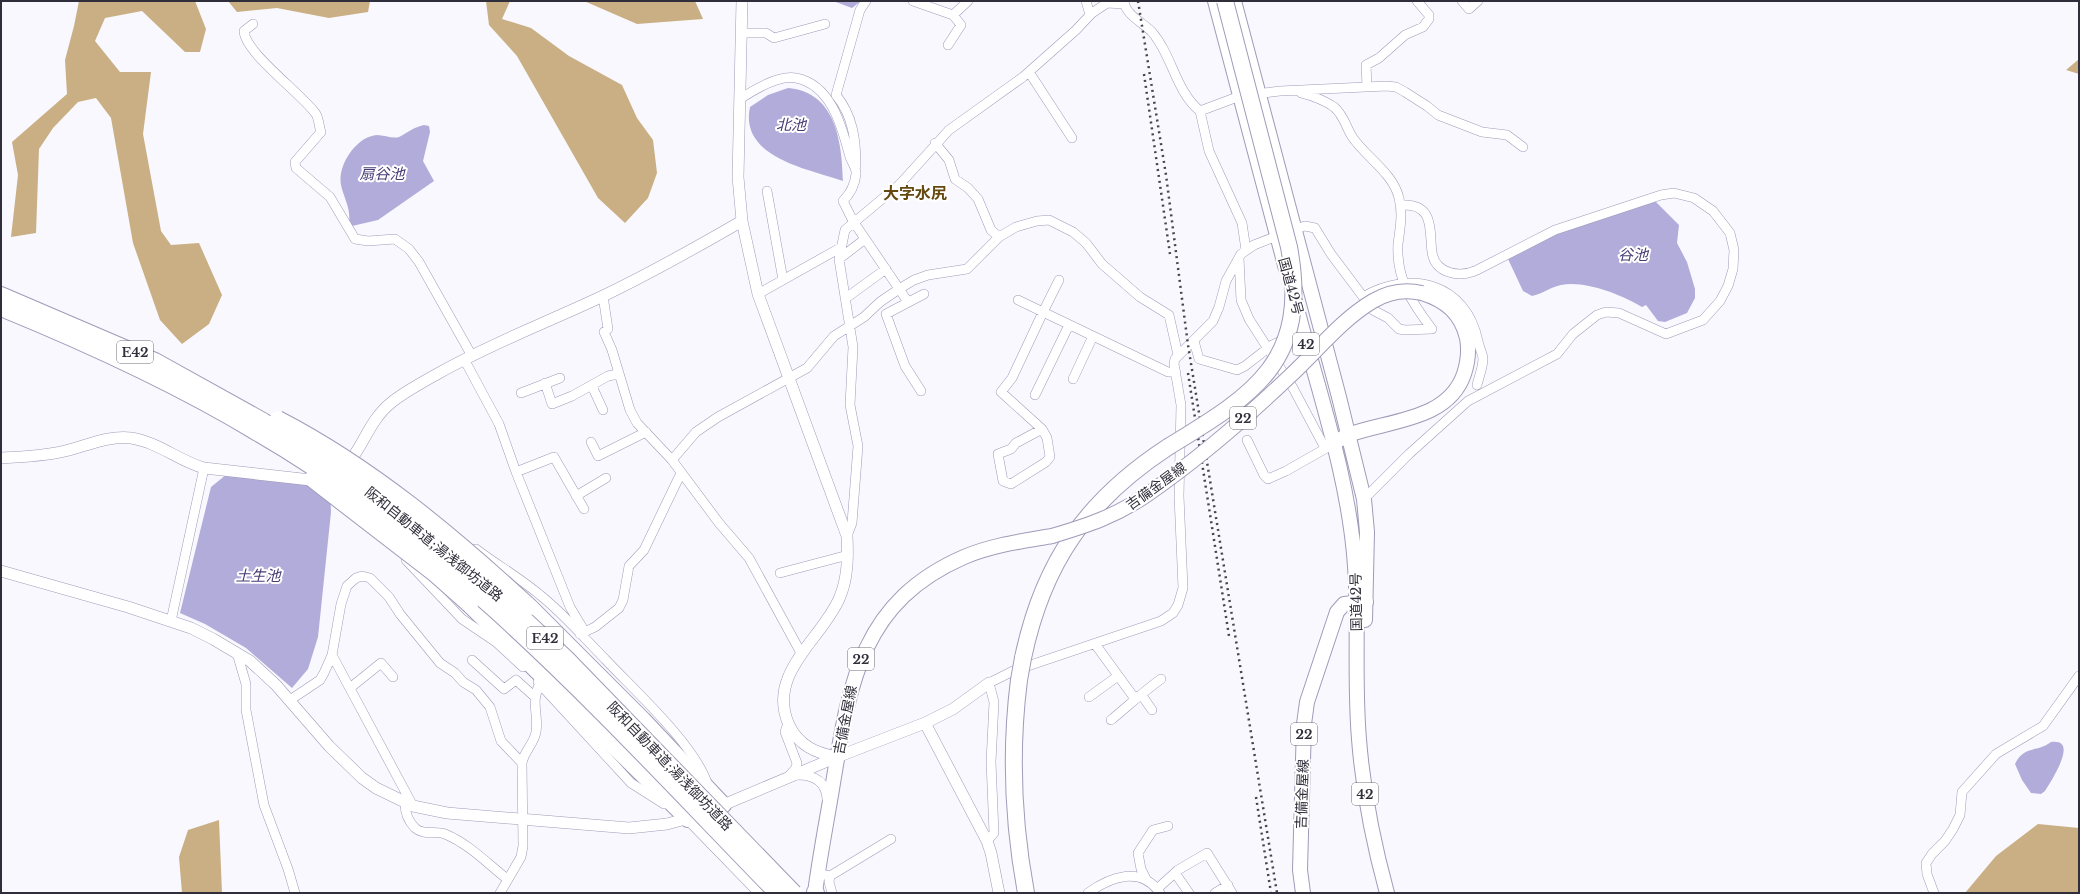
<svg xmlns="http://www.w3.org/2000/svg" width="2080" height="894" font-family="'Libre Baskerville','Noto Sans JP',serif">
<style>
.forest{fill:#c9af83}
.water{fill:#b2acda}
.lines{fill:none;stroke-linecap:round;stroke-linejoin:round}
.minor-casing{stroke:#9f9bb9;stroke-width:10}
.tertiary-casing{stroke:#9f9bb9;stroke-width:12}
.primary-casing{stroke:#9f9bb9;stroke-width:16}
.trunk-casing{stroke:#9f9bb9;stroke-width:16}
.motorway-casing{stroke:#9f9bb9;stroke-width:18}
.minor{stroke:#fff;stroke-width:9}
.tertiary{stroke:#fff;stroke-width:11}
.primary{stroke:#fff;stroke-width:14}
.trunk{stroke:#fff;stroke-width:14}
.motorway{stroke:#fff;stroke-width:16}
.rail{stroke:#46444f;stroke-width:2.5;stroke-dasharray:2 4;stroke-linecap:butt}
.primary-bridge-casing{stroke:#9f9bb9;stroke-width:16;stroke-linecap:butt}
.motorway-bridge-casing{stroke:#9f9bb9;stroke-width:18;stroke-linecap:butt}
.primary-bridge{stroke:#fff;stroke-width:14}
.motorway-bridge{stroke:#fff;stroke-width:16}
.labels{text-anchor:middle;dominant-baseline:central;stroke-width:4;stroke-linejoin:round;paint-order:stroke}
.shield{fill:#fff;stroke:#6e6d75;stroke-width:1}
.shield-label{font-size:13px;font-weight:bold;fill:#302e3a}
.street-label{font-size:14px;fill:#302e3a;stroke:#fff}
.water-label{font-size:15px;font-style:italic;fill:#473a75;stroke:#fff}
.quarter-label{font-size:16px;font-weight:bold;fill:#654910;stroke:#fff}
</style>
<rect width="100%" height="100%" fill="#f8f8fe"/>
<!-- forest -->
<path class="forest" d="M79,1h116l11,28 -6,23h-15l-43,-41 -37,7 -10,23 25,31h31l-8,62 18,97 10,14 28,-2 23,52 -13,29 -27,20 -22,-24 -27,-77 -22,-125 -15,-20 -18,4 -25,26 -14,21 -3,84 -25,4 7,-62 -6,-33 55,-48 -2,-34 9,-34z
M228,1h142l-2,11 -39,6 -52,-10 -40,4z
M486,1h24l-8,18 29,9 38,28 53,29 15,33 16,22 4,33 -9,25 -23,25 -27,-25 -81,-142 -28,-31z
M584,1h111l8,18 -66,5z
M2079,59v15l-13,-4z
M219,820l3,73h-40l-3,-36 9,-27z
M2038,824l41,4v65h-114l31,-37z"/>
<!-- water -->
<path class="water" d="M833,1h28l-9,7z
M788,88c48,4 54,54 55,93 -34,-12 -104,-23 -93,-74l18,-12z
M424,125l5,1 1,6 -7,29 11,20 -56,39 -26,6 -3,-3c2,-15 -5,-24 -8,-38 -4,-20 16,-49 36,-50 7,0 16,4 22,2 8,-4 15,-10 25,-12z
M1654,200l25,25 -2,18 10,19 8,27v9l-8,15 -22,9 -7,-1 -12,-16 -4,2c-20,-12 -57,-27 -81,-22 -10,2 -19,9 -29,11l-9,-5 -15,-32 41,-23z
M227,474l103,13 1,25 -13,125 -10,32 -16,19 -46,-40 -41,-24 -25,-11 31,-126z
M2051,742c29,-4 0,39 -6,49l-4,3 -10,-1 -9,-13 -7,-16c9,-19 21,-11 36,-22z"/>
<g class="lines">
<defs>
<path id="minor" d="M913,1l40,14 8,10 -13,20
M1086,1l4,14
M1124,1c1,14 20,22 28,31 20,23 24,60 48,79
M1462,1l7,8 9,-8
M953,15l15,-14
M253,24l-9,7c1,22 57,62 72,83 3,5 3,13 5,18l-26,30 1,6 34,29 25,42 13,2 27,-2 14,10 10,13 53,94
M741,33h25l8,5 51,-14
M1029,72l43,66
M1367,86l-1,-21 13,-7 26,-23 18,-8 6,-8v-4l-12,-14
M1301,93c12,3 23,7 33,14 10,8 12,21 19,31 14,20 40,35 46,60 4,15 1,31 -1,46 -2,35 14,59 34,85
M740,99c15,-10 38,-24 56,-21 36,7 46,50 54,79 2,6 7,12 6,17 -1,10 -6,20 -13,27l10,20 55,81
M935,143l14,17 6,19 13,9 10,11 13,31 8,7
M856,166c0,-26 -3,-50 -20,-71l24,-85 6,-9
M767,191l16,89
M1246,250l-4,-27 -33,-72 -9,-40 40,-15 40,-5 107,-5 9,1 9,5 22,14 11,9 44,17 25,3 16,12
M1239,258l2,42 8,19 44,69 32,60
M839,259l26,-20
M758,294l82,-46
M603,296l5,33 -4,3 8,18 18,60 7,13 35,37 47,63 30,35 52,95
M1363,297c47,-28 103,-14 115,44 1,6 4,11 5,17 0,10 -4,18 -6,27
M846,298l40,-29
M1018,300l25,12 16,-32
M1194,341l5,18 38,11 8,-4 27,-21 30,-14
M464,359l35,65 17,48 54,135 15,25
M1073,379l20,-43
M545,383l7,21 20,-8 36,-20 10,-2
M592,386l11,24
M921,391l-16,-25 -19,-52 38,-20
M521,393l39,-15
M1035,395l34,-70
M1042,429l-26,14 -5,6 -13,5 5,27 8,3 35,-22 4,-5 -3,-19 -5,-9 -41,-37 11,-14 31,-66 125,60h8
M1247,440l17,35 4,4 18,-8 44,-25
M591,442l7,14 48,-24
M672,460l24,-28 22,-15 89,-49 27,-32 30,-19 16,-15 19,-13 15,-9 14,-5 39,-6 32,-32 17,-10 21,-6 12,-1 24,12 13,11 16,21 38,33 29,18 9,40
M516,472l38,-15 30,52
M576,496l30,-18
M1364,499l45,-45 59,-53 89,-47 16,-20 24,-19 9,-3 13,1 47,21 37,-14 17,-19 8,-15 5,-17 1,-19 -4,-17 -17,-22 -19,-13 -20,-5 -13,2 -106,35 -78,40c-17,8 -42,4 -45,-18 -3,-22 3,-49 -31,-47
M847,536l5,-13 6,-77 -8,-41 3,-58 -14,-88 6,-29 55,-46 49,-54 74,-53 53,-47 16,-17 15,-10 17,1
M476,549c21,16 44,29 64,46 24,19 44,43 65,64 29,31 89,85 102,124
M406,560l56,59 34,23 27,25
M780,573l68,-18
M171,621l33,-153
M580,634l15,-7 24,-19 4,-8 6,-34 15,-16 37,-77
M1095,644l38,52 10,1 9,13
M237,653l9,31v26l18,95 24,64 7,24
M332,655l81,151
M472,660l32,29 12,-9 19,17
M538,682l93,101 33,21
M350,688l31,-25 12,14
M1089,697l29,-21
M290,700l30,-20 4,-7 8,-18 9,-51 6,-18 9,-8 6,-2 8,2 19,19 11,17 40,49 15,10 8,9 13,8 14,17 11,34 21,22
M1111,720c17,-14 32,-28 50,-41
M798,775c16,0 28,6 29,24
M788,777l8,-9 1,-5 -12,-31 3,-9
M405,803c0,9 3,18 10,25 9,8 20,2 30,6 24,10 42,29 62,45
M987,841l7,-8 -3,-71 3,-60 -5,-19 24,-12 148,-50 12,-8 5,-8 5,-17 -4,-92 2,-91 -7,-41 1,-5 38,-38 6,-14 7,-26 15,-27 13,-9 41,-16 10,-3 10,2 16,26 42,56 15,8 11,11 6,1 27,-1
M1175,873l14,20
M825,875l5,1 -1,6 3,11
M830,876l61,-37
M1146,879l-5,-10 -3,-16 15,-23 15,-4
M1157,889l21,-19 29,-17 25,40
M500,893l21,-36 2,-11 -1,-83c2,-12 12,-19 14,-31 3,-18 -6,-29 4,-49
M1088,893c22,-16 53,-28 72,0
M1215,893l13,-8
M1934,893l-7,-19 -1,-11 6,-9 13,-13 8,-12 7,-14 2,-23 34,-38 47,-28 36,-50"/>
<path id="tertiary" d="M742,1l-4,176 4,44 16,73 89,242c1,21 1,43 -8,63 -18,41 -73,75 -50,126 10,21 27,28 48,32
M1,458c22,-1 43,-2 64,-7 21,-5 44,-16 66,-13 27,4 48,23 73,30l107,12 8,-2
M346,466c18,-20 23,-46 46,-64 14,-11 31,-20 47,-29 53,-30 109,-51 164,-77 48,-23 94,-49 139,-75
M1,571l127,36 63,21 22,11 37,22 26,24 53,61 33,32 14,10 37,18 34,7 182,15 38,-4 26,-7
M925,723l62,118 4,12 8,40
M716,808l121,-51 88,-34 28,-14 36,-26
M688,819l72,74"/>
<path id="primary" d="M1333,444c5,-3 10,-7 15,-9 40,-15 100,-14 116,-61 4,-12 5,-25 3,-36 -6,-25 -22,-38 -45,-45
M815,893c5,-39 13,-78 19,-116 16,-97 29,-176 130,-220 28,-12 59,-16 88,-21
M1303,893l-3,-23 4,-146 3,-22 30,-90 7,-8 22,-2"/>
<path id="trunk" d="M1215,1l71,268
M1234,1l105,396 25,102 3,33 -2,88
M1295,301c22,87 54,175 60,265 4,57 -1,115 4,173 4,52 14,103 28,154"/>
<path id="motorway" d="M1,295l154,66 108,60
M1,308c88,36 174,75 255,124
M470,605l218,214
M530,607l113,113 80,85
M1023,658c20,-96 64,-158 145,-211
M1019,680c-9,71 -6,143 7,213
M815,892l1,1"/>
</defs>
<!-- minor casing -->
<use href="#minor" class="minor-casing"/>
<!-- tertiary casing -->
<use href="#tertiary" class="tertiary-casing"/>
<!-- primary casing -->
<use href="#primary" class="primary-casing"/>
<!-- trunk casing -->
<use href="#trunk" class="trunk-casing"/>
<!-- motorway casing -->
<use href="#motorway" class="motorway-casing"/>
<!-- minor -->
<use href="#minor" class="minor"/>
<!-- tertiary -->
<use href="#tertiary" class="tertiary"/>
<!-- primary -->
<use href="#primary" class="primary"/>
<!-- trunk -->
<use href="#trunk" class="trunk"/>
<!-- motorway -->
<use href="#motorway" class="motorway"/>
<!-- rail -->
<path class="rail" d="M1138,1l28,174 22,170 89,548
M1144,74l26,180
M1188,373l41,263
M1256,797l15,96"/>
<defs>
<path id="primary-bridge" d="M1052,536c37,-11 64,-20 96,-42 50,-35 98,-76 142,-118 27,-25 51,-56 83,-75 15,-9 32,-12 49,-8"/>
<path id="motorway-bridge" d="M278,419c93,48 175,117 252,188
M263,421l70,44 51,36 94,75 88,82 228,235
M256,432c203,117 359,295 521,461
M1168,447c87,-53 142,-86 121,-200l-64,-246
M312,479l123,95 35,31
M1019,680l4,-22"/>
</defs>
<!-- primary-bridge casing -->
<use href="#primary-bridge" class="primary-bridge-casing"/>
<!-- motorway-bridge casing -->
<use href="#motorway-bridge" class="motorway-bridge-casing"/>
<!-- primary-bridge -->
<use href="#primary-bridge" class="primary-bridge"/>
<!-- motorway-bridge -->
<use href="#motorway-bridge" class="motorway-bridge"/>
</g>
<g class="labels">
<!-- shield labels -->
<g class="shield">
<rect x="1293" y="333" width="26" height="22" rx="3"/>
<rect x="117" y="341" width="36" height="22" rx="3"/>
<rect x="1230" y="407" width="26" height="22" rx="3"/>
<rect x="527" y="627" width="36" height="22" rx="3"/>
<rect x="848" y="648" width="26" height="22" rx="3"/>
<rect x="1291" y="723" width="26" height="22" rx="3"/>
<rect x="1352" y="783" width="26" height="22" rx="3"/>
</g>
<g class="shield-label">
<text x="1306" y="344">42</text>
<text x="135" y="352">E42</text>
<text x="1243" y="418">22</text>
<text x="545" y="638">E42</text>
<text x="861" y="659">22</text>
<text x="1304" y="734">22</text>
<text x="1365" y="794">42</text>
</g>
<!-- street labels -->
<g class="street-label">
<text transform="translate(1291 286) rotate(75)">国道42号</text>
<text transform="translate(1156 486) rotate(-36)">吉備金屋線</text>
<text transform="translate(434 544) rotate(39)">阪和自動車道;湯浅御坊道路</text>
<text transform="translate(1356 602) rotate(-91)">国道42号</text>
<text transform="translate(845 720) rotate(-79)">吉備金屋線</text>
<text transform="translate(670 766) rotate(46)">阪和自動車道;湯浅御坊道路</text>
<text transform="translate(1302 794) rotate(-88)">吉備金屋線</text>
</g>
<!-- water labels -->
<g class="water-label">
<text x="791" y="124">北池</text>
<text x="382" y="173">扇谷池</text>
<text x="1633" y="254">谷池</text>
<text x="258" y="575">土生池</text>
</g>
<!-- quarter labels -->
<g class="quarter-label">
<text x="915" y="193">大字水尻</text>
</g>
</g>
<!-- border -->
<rect width="2080" height="894" fill="none" stroke="#302e3a" stroke-width="4"/>
</svg>
